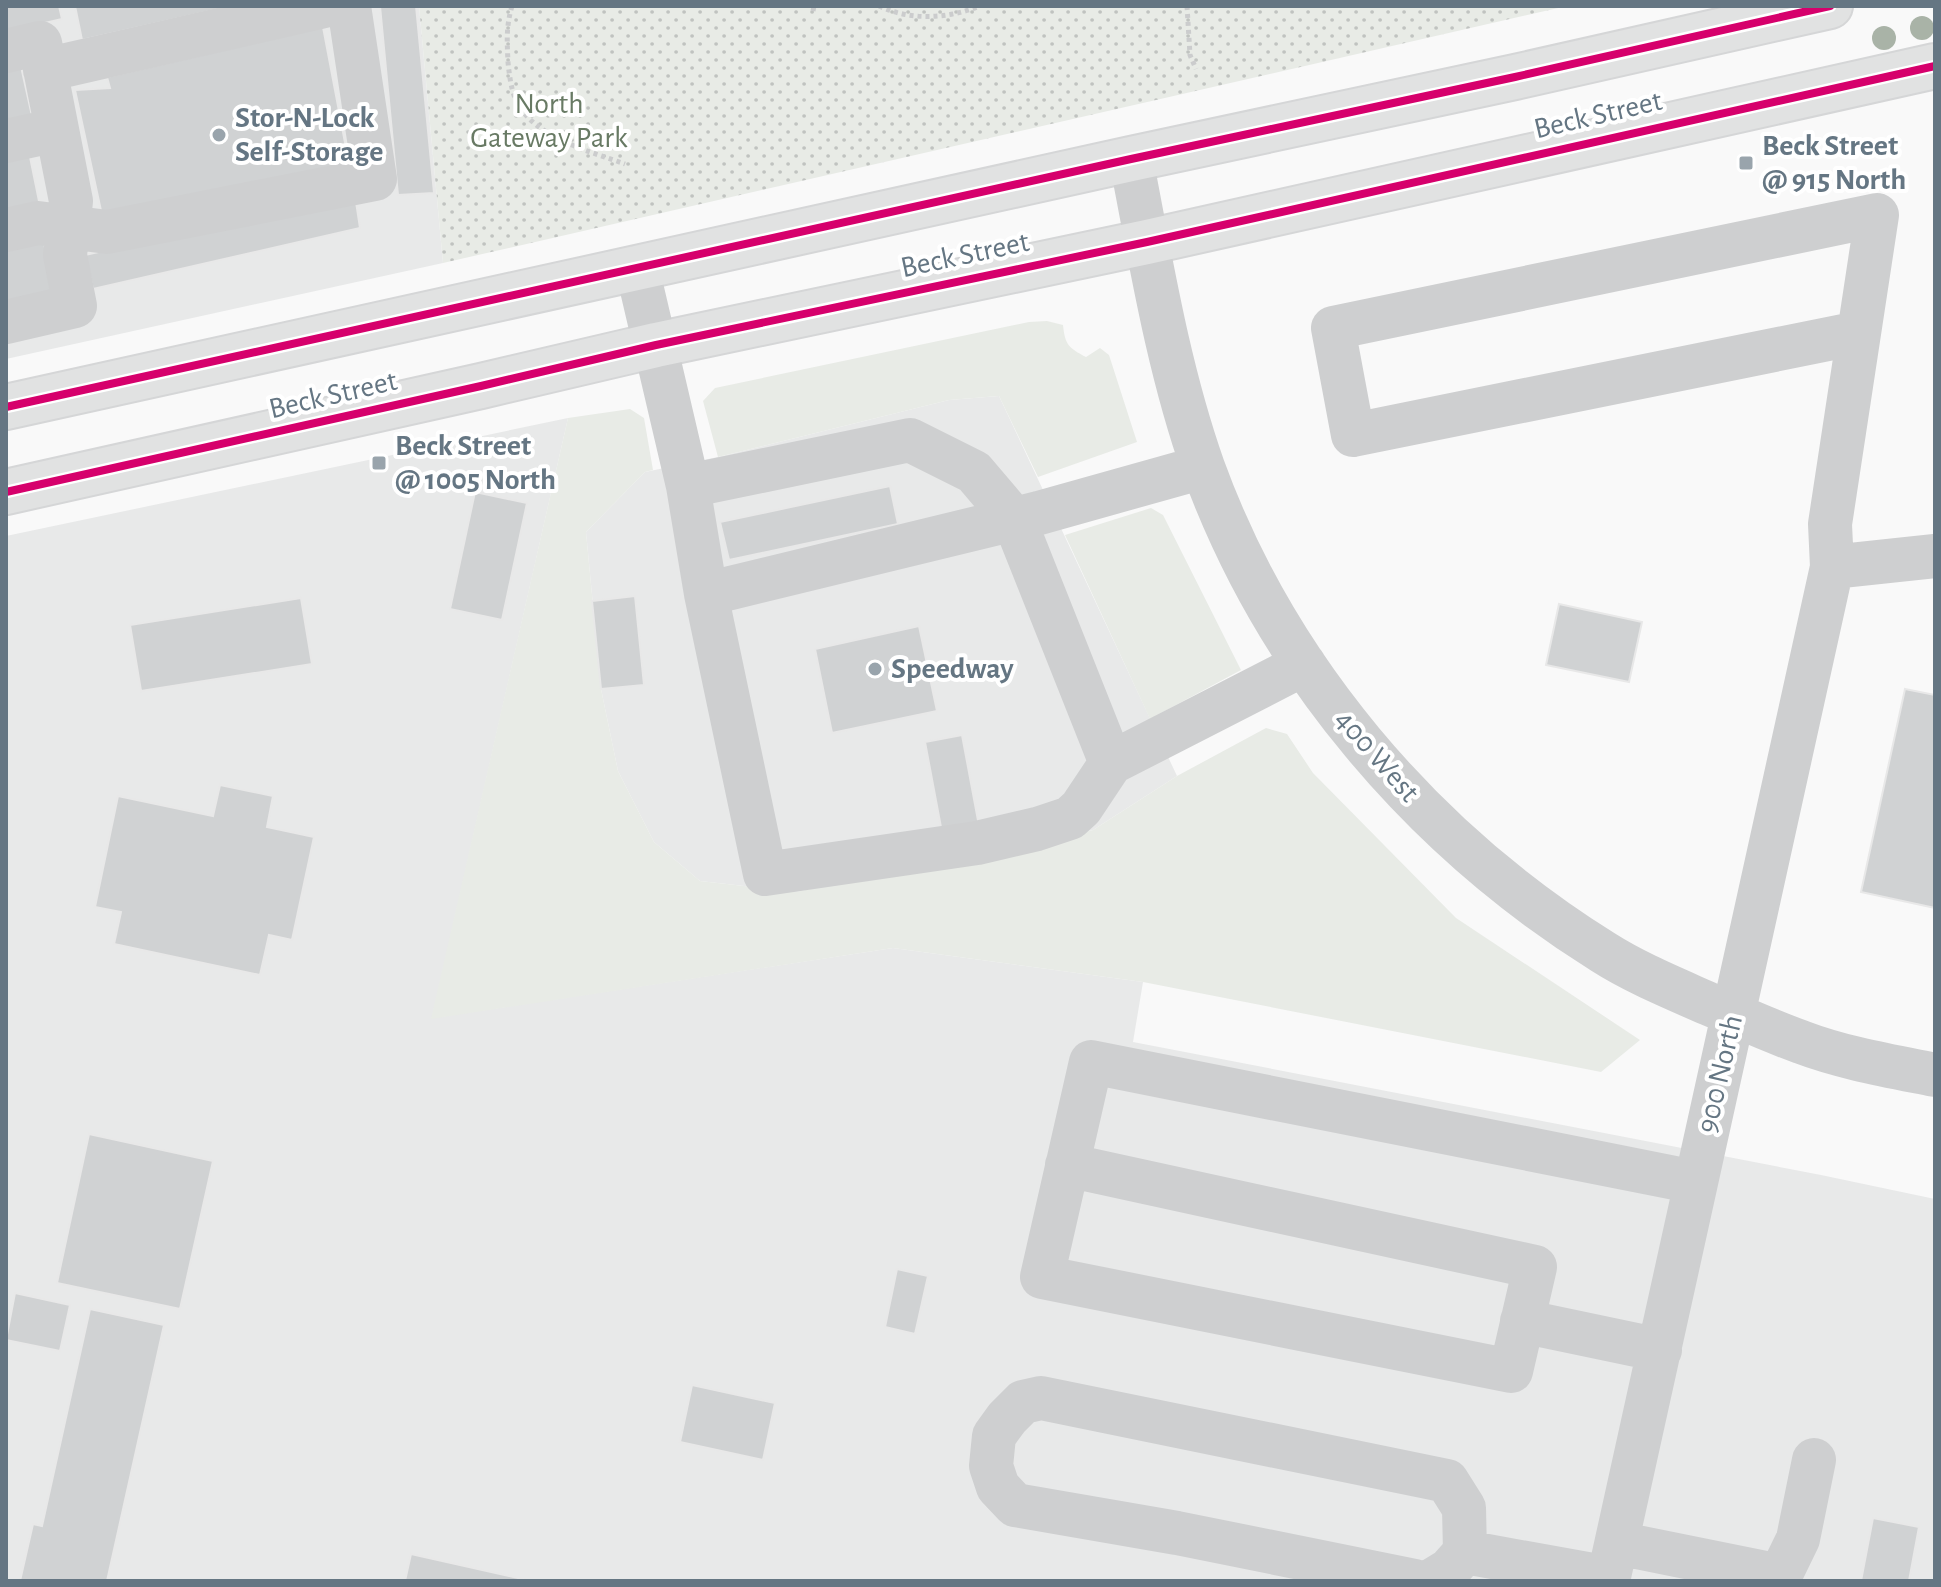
<svg xmlns="http://www.w3.org/2000/svg" width="1941" height="1587" font-family="'Alegreya Sans',sans-serif">
<style>
.built{fill:#e8e9e9}
.green{fill:#e8ebe6}
.park{fill:url(#park-dots)}
.building{fill:#d0d2d3;stroke:#e8e8e8;stroke-width:2}
.lines{fill:none;stroke-linecap:round;stroke-linejoin:round}
.major-casing{stroke:#d5d6d7;stroke-width:48}
.path{stroke:#cbcccd;stroke-width:5;stroke-dasharray:4 4;stroke-linecap:butt}
.minor{stroke:#cecfd0;stroke-width:44}
.major{stroke:#e1e2e2;stroke-width:44}
.cycleway-casing{stroke:#fff;stroke-width:13}
.cycleway{stroke:#d6006c;stroke-width:8}
.tree{fill:#a9b3a7}
.poi-dot{fill:#99a4ac;stroke:#fff;stroke-width:3}
.labels{text-anchor:middle;dominant-baseline:central;stroke-width:8;stroke-linejoin:round;paint-order:stroke}
.park-label{font-size:30px;fill:#687a64;stroke:#fff}
.street-label{font-size:30px;fill:#657683;stroke:#fff}
.poi-label{font-size:30px;font-weight:bold;fill:#657683;stroke:#fff;text-anchor:start}
</style>
<defs>
<pattern id="park-dots" width="8" height="8" patternUnits="userSpaceOnUse" patternTransform="scale(2)"><rect width="8" height="8" fill="#e8ebe6"/><path d="M2 2h.1M6 6h.1" fill="none" stroke="#c0c3c0" stroke-width="1.8" stroke-linecap="round"/></pattern>
</defs>
<rect width="100%" height="100%" fill="#f9f9f9"/>
<!-- built -->
<path class="built" d="M6,6h413l24,257 -437,96z
M999,396l178,380 -84,54 -297,62 -96,-11 -46,-39 -36,-71 -17,-82 -15,-157 59,-60 73,-15 231,-57z
M568,418l-136,600 461,-70 250,34 -10,60 688,133 114,24v382h-1929v-1045z"/>
<!-- green -->
<path class="green" d="M1047,321l16,4c2,20 6,23 23,32l14,-9 9,7 28,87 -99,35 -39,-81 -50,4 -231,57 -15,-56 12,-13 314,-66z
M630,409l14,9 9,52 -8,2 -59,60 15,157 17,82 36,71 46,39 96,11 297,-62 84,-54 89,-48 21,6 26,39 143,145 184,122 -39,32 -458,-90 -250,-34 -462,71 137,-601z
M1151,508l12,7 78,155 -91,49 -85,-184z"/>
<!-- park -->
<path class="park" d="M419,6h1148l-1124,257z"/>
<!-- building -->
<path class="building" d="M6,6h53l3,13 -56,13z
M75,6h157l-150,34z
M380,6h36l18,187 -36,2z
M323,27l27,142 -247,51 -28,-130 35,-2 -3,-11z
M20,62l12,54 -26,6v-56z
M29,152l11,54 -34,8v-57z
M355,195l5,33 -267,61 -8,-34z
M44,242l9,53 -47,10v-55z
M890,486l8,38 -169,36 -9,-38z
M475,492l52,11 -25,117 -52,-11z
M635,596l9,89 -43,4 -9,-88z
M301,598l11,66 -171,27 -11,-66z
M1559,604l83,18 -13,60 -83,-17z
M919,626l18,85 -105,22 -17,-84z
M1905,689l30,6v213l-74,-16z
M962,735l18,96 -37,7 -18,-96z
M220,785l53,11 -6,31 47,10 -22,103 -23,-5 -9,40 -146,-31 7,-32 -26,-5 23,-111 95,20z
M89,1134l124,27 -33,148 -123,-26z
M897,1269l31,7 -13,58 -30,-7z
M15,1293l55,12 -10,46 -54,-11z
M90,1309l74,16 -57,256h-87l13,-57 9,2z
M692,1385l83,18 -12,57 -83,-18z
M1873,1518l46,9 -10,54h-48z
M411,1554l120,27h-126z"/>
<g class="lines">
<defs>
<path id="major" d="M6,407l1125,-248 384,-82 315,-71
M6,492l475,-106 175,-41 491,-103 788,-176"/>
</defs>
<!-- major casing -->
<use href="#major" class="major-casing"/>
<!-- path -->
<path class="path" d="M512,6c-6,21 -5,34 -4,56 1,11 3,26 7,36 16,39 74,53 110,66
M879,6c32,15 68,13 101,0
M1187,6l3,49 6,14
M813,11l1,-5"/>
<!-- minor -->
<path class="minor" d="M6,51l34,-8 31,158 -6,54 10,51 -69,16
M45,70l279,-64
M6,141l51,-11
M1131,159c20,103 37,209 72,308 73,201 219,372 400,485 33,21 70,36 106,52 31,13 61,27 92,38 42,16 89,24 134,33
M6,230l32,-7 69,9 268,-53 -26,-173
M637,268l51,218 18,108 333,-81 164,-46
M688,486l222,-46 64,32 40,47 97,244 193,-99
M1832,567l103,-11
M706,594l59,280 212,-31 60,-14 33,-11 11,-10 30,-45
M1067,1165l468,102 -24,104 -469,-94 49,-215 604,120
M1522,1321l138,29
M1617,1543l163,33 18,-37 16,-79
M1465,1552l144,26
M1415,1581l-238,-48 -162,-28 -17,-18 -7,-21 3,-30 13,-18 16,-16 18,-4 406,83 17,27 1,44 -16,18 -18,11
M1608,1581l224,-1014 -2,-43 47,-309 -544,113 20,107 505,-102"/>
<!-- major -->
<use href="#major" class="major"/>
<defs>
<path id="cycleway" d="M6,407l1125,-248 384,-82 315,-71
M6,492l475,-106 175,-41 491,-103 788,-176"/>
</defs>
<!-- cycleway casing -->
<use href="#cycleway" class="cycleway-casing"/>
<!-- cycleway -->
<use href="#cycleway" class="cycleway"/>
</g>
<!-- trees -->
<g class="tree">
<circle cx="1922" cy="28" r="12"/>
<circle cx="1884" cy="38" r="12"/>
</g>
<!-- markers -->
<g class="poi-dot">
<circle cx="219" cy="135" r="8"/>
<rect x="1738" y="155" width="16" height="16" rx="4"/>
<rect x="371" y="455" width="16" height="16" rx="4"/>
<circle cx="875" cy="669" r="8"/>
</g>
<g class="labels">
<!-- park labels -->
<g class="park-label">
<text x="549" y="104">North<tspan x="549" dy="34">Gateway Park</tspan></text>
</g>
<!-- street labels -->
<g class="street-label">
<text transform="translate(1598 115) rotate(-13)">Beck Street</text>
<text transform="translate(965 255) rotate(-12)">Beck Street</text>
<text transform="translate(333 395) rotate(-13)">Beck Street</text>
<text transform="translate(1377 756) rotate(49)">400 West</text>
<text transform="translate(1720 1074) rotate(-77)">900 North</text>
</g>
<!-- poi labels -->
<g class="poi-label">
<text x="235" y="118">Stor-N-Lock<tspan x="235" dy="34">Self-Storage</tspan></text>
<text x="1762" y="146">Beck Street<tspan x="1762" dy="34">@ 915 North</tspan></text>
<text x="395" y="446">Beck Street<tspan x="395" dy="34">@ 1005 North</tspan></text>
<text x="891" y="669">Speedway</text>
</g>
</g>
<!-- border -->
<rect width="1941" height="1587" fill="none" stroke="#657683" stroke-width="16"/>
</svg>
